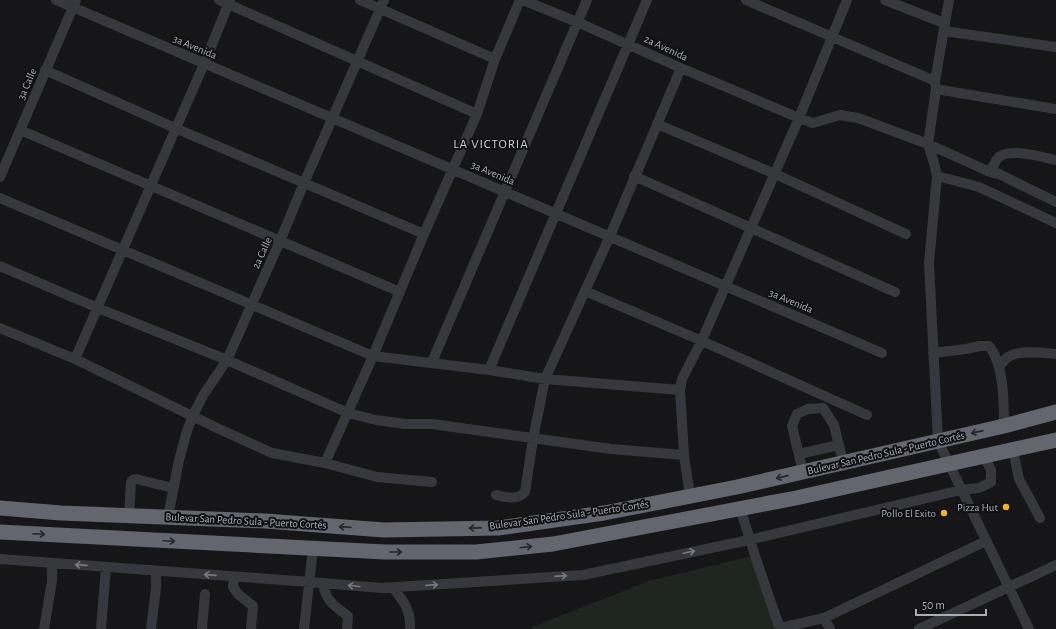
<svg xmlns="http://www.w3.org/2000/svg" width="1056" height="629" font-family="'Alegreya Sans',sans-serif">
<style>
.green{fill:#1e261f}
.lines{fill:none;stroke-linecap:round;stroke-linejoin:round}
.minor{stroke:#37383d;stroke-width:10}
.highway{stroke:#63666e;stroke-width:15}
.oneway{stroke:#26262a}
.oneway2{stroke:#757881}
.poi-dot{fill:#f2b134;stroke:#111113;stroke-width:1.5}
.labels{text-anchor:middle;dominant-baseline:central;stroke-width:4;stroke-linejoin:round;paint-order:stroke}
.street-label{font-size:11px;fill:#a8adb8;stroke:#111113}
.poi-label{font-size:11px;fill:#a8adb8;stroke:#111113;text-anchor:end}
.quarter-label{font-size:13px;letter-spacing:1px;fill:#c9ccd4;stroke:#111113}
</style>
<rect width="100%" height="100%" fill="#161618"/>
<!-- green -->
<path class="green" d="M752,556l25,73h-244l-1,-2 117,-46z"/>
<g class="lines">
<!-- minor -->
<path class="minor" d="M56,0l826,353
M219,0l258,114
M360,0l135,59
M523,0l54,22 104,46 118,50 14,5 27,-8 18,3 70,26 62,28 9,2 57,28
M746,0l189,81
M885,0l59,23
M949,0l-14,81 1,8 -8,55 6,19 3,13 -8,87 9,178 91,188
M944,31l112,16
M45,70l130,58 249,106
M936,89l23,4 97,16
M657,124l116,49 133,61
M20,130l380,162
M990,172c3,-4 4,-10 8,-14 9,-11 45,-1 58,2
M634,176l261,116
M937,176l42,11 77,36
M0,177l76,-177
M0,198l373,158 116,14 56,9 135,11
M0,266l98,42 129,52 121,53 28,7 29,4h27l179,25 73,6
M585,291l117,50 165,74
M0,328l75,31 142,69 55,25 53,10 52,14 55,5
M933,353l33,-4 14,-3h9c15,18 15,57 15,80
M75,359l129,-295 26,-64
M432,362l155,-362
M999,367c3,-4 6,-9 11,-11 11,-6 34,-3 46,-2
M489,370l158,-370
M1013,450l6,29 21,39
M799,454l40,-9
M325,463l48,-107 51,-122 53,-120 18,-55 25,-59
M803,472l-11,-46 5,-12 11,-5 15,-1 11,17 9,37
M496,495c10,2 21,6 29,-3l8,-53 12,-60 65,-143 71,-168
M690,496l-6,-41 -4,-65 2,-11 20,-39 97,-222 48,-118
M740,508l18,57 22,64
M129,516l2,-34 2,-2 3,-1 37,9
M168,517l11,-57 8,-29 6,-16 11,-21 23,-34 53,-119 24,-58 80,-183
M0,559l323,24 58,5 202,-13 166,-35 212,-50 18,-2 12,-6v-12l-7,-14
M234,577l-1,10 5,7 15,12 -2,23
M323,583c2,17 11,23 25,33l-1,13
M393,588c11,13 18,23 17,41
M824,618l6,11
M780,628l44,-10 162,-77
M44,629l8,-48v-18
M101,629l5,-62
M151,629l5,-41v-17
M202,629l3,-35
M304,629l9,-81
M919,629l137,-64"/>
<!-- highway -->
<path class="highway" d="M0,508l61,5 204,8 119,9 114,-2 106,-15 133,-26 267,-61 52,-14
M0,532l385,20h91l77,-8 143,-27 100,-19 260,-58"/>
</g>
<!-- one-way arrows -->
<defs><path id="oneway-shaft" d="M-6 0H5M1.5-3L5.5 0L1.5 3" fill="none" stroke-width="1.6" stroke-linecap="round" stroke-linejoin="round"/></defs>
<g class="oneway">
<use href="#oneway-shaft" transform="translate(977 432) rotate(167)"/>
<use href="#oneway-shaft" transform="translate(782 477) rotate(167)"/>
<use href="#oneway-shaft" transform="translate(345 527) rotate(-176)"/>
<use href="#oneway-shaft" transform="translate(475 528) rotate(179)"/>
<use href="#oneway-shaft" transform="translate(39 534) rotate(3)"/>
<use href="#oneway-shaft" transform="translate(169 541) rotate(3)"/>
<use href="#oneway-shaft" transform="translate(526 547) rotate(-7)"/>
<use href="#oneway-shaft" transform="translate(396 552)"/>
</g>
<g class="oneway2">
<use href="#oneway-shaft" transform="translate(689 552) rotate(-12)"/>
<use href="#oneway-shaft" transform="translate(81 565) rotate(-176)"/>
<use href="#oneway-shaft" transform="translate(210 575) rotate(-176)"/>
<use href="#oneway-shaft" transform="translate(561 576) rotate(-4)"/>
<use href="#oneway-shaft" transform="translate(432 585) rotate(-4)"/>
<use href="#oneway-shaft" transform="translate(354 586) rotate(-175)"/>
</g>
<!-- markers -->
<g class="poi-dot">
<circle cx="1006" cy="507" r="4"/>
<circle cx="944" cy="513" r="4"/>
</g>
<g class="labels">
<!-- street labels -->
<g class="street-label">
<text transform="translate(195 47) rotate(23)">3a Avenida</text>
<text transform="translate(666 48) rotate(25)">2a Avenida</text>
<text transform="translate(27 84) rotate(-67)">3a Calle</text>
<text transform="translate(493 173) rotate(23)">3a Avenida</text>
<text transform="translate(262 253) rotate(-65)">2a Calle</text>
<text transform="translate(791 301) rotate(23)">3a Avenida</text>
<text transform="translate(886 453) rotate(-13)">Bulevar San Pedro Sula - Puerto Cortés</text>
<text transform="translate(569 515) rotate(-8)">Bulevar San Pedro Sula - Puerto Cortés</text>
<text transform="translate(246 521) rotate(3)">Bulevar San Pedro Sula - Puerto Cortés</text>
</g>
<!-- poi labels -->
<g class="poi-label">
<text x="998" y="507">Pizza Hut</text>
<text x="936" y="513">Pollo El Exito</text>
</g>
<!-- quarter labels -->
<g class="quarter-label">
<text x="491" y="144">LA VICTORIA</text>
</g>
</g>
<!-- scale -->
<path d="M916 609v6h70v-6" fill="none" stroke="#a8adb8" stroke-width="2"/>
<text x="922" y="609" font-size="12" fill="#a8adb8" stroke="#111113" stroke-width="3" paint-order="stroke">50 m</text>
</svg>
